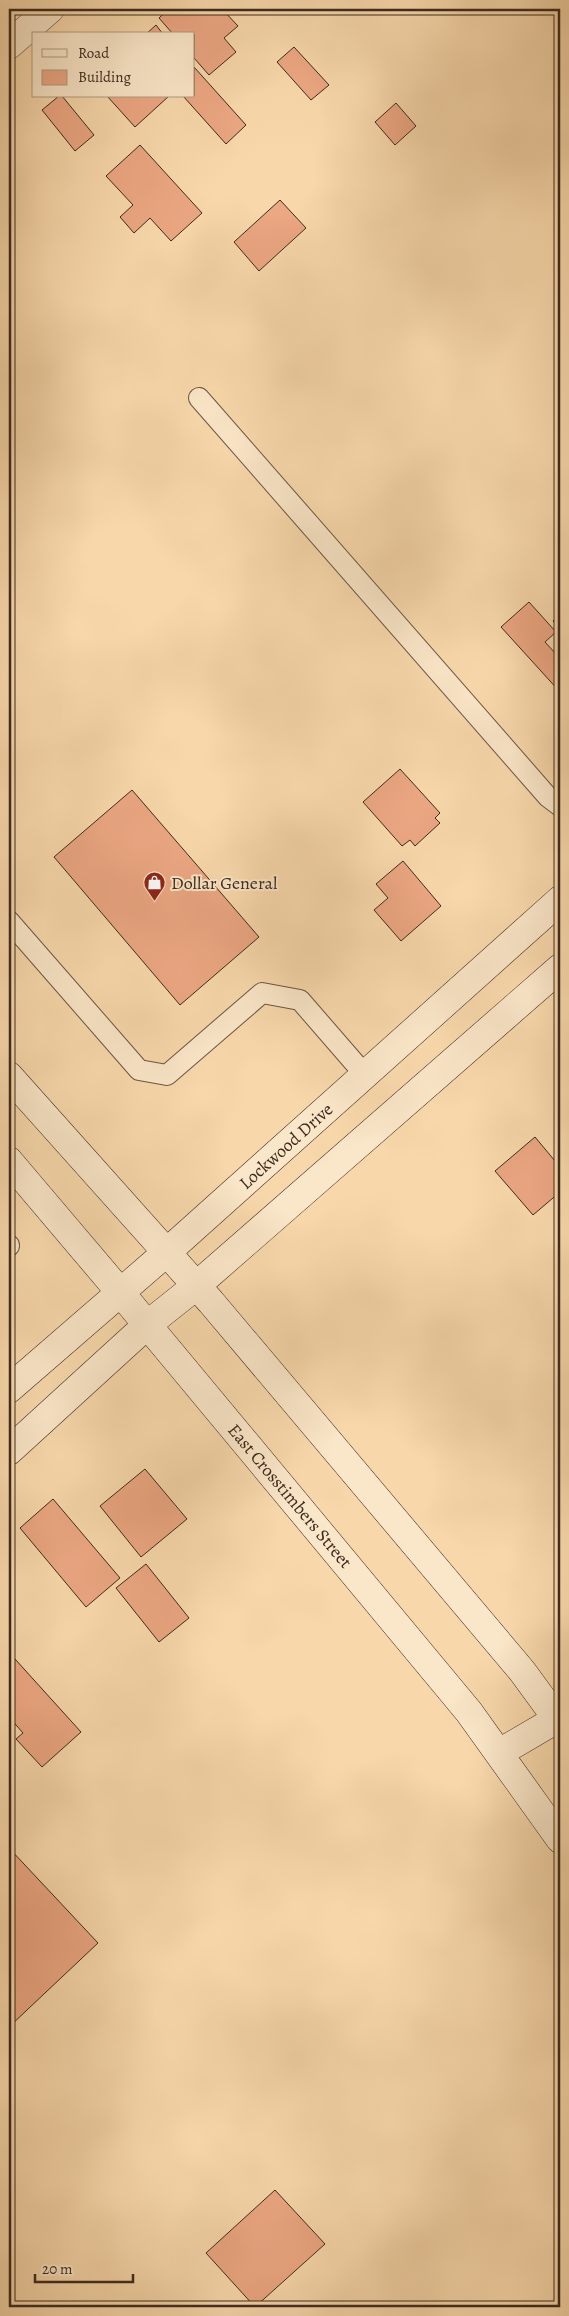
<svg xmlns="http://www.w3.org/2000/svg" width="569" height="2316" font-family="Alegreya,serif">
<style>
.building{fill:#eca783;stroke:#3c2a1f}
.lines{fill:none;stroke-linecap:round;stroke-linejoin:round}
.lane-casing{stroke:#6b5642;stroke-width:22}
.street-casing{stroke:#6b5642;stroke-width:29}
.secondary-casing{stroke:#3c2a1f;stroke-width:29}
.lane{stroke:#fae6c8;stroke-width:20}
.street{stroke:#fae6c8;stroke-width:28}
.secondary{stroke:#fae6c8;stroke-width:28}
.labels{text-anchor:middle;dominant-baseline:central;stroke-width:4;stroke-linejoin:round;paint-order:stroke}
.poi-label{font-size:18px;fill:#3c2a1f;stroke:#fae6c8;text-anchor:start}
.street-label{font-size:18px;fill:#3c2a1f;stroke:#fae6c8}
</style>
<rect width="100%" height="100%" fill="#f8d8ab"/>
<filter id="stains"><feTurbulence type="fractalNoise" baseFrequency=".004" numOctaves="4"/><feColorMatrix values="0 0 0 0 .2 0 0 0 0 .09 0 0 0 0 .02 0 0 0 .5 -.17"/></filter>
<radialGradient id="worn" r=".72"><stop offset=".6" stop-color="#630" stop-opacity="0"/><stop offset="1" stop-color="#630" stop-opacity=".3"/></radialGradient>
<!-- building -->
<path class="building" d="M169,9h53l16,17 -14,12 12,14 -27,23 -15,-17v-24h-21l-14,-16z
M156,25l7,9h-17z
M294,47l35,38 -18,15 -34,-38z
M194,67l52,58 -20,19 -43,-48h11z
M59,96h3l32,39 -19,16 -33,-41z
M107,96h62l-34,31z
M396,103l20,23 -21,19 -20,-23z
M140,145l62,68 -31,28 -21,-23 -16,15 -14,-16 13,-12 -27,-29z
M280,200l26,28 -47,43 -25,-29z
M529,602l27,30 -11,10 11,12 4,-3v41l-59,-65z
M560,615v14l-7,-8z
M400,769l40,44 -5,5 5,5 -25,23 -5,-6 -8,6 -39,-44z
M132,790l127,147 -79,68 -126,-148z
M403,861l38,45 -40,35 -27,-31 14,-12 -12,-14z
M535,1137l25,30v4l-5,4 5,6v11l-27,23 -38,-44z
M145,1469l42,50 -46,38 -41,-51z
M53,1499l67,79 -34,29 -66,-79z
M146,1564l43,54 -30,24 -43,-54z
M15,1659l66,73 -39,35 -26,-28 7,-6 -14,-16v-53z
M9,1848l89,95 -89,84z
M275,2190l50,54 -70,63 -49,-54z"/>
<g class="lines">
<defs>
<path id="lane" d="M199,398l349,399 12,9
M9,921l130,149 28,5 95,-82 38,7 65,75
M9,1245v1"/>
<path id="street" d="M9,45l41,-36"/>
<path id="secondary" d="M9,1076l202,226 311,369 38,52
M9,1161l111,131 349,420 91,127
M9,1389l158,-137 393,-352
M9,1451l138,-126 49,-39 364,-318
M499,1753l58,-34"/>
</defs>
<!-- lane casing -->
<use href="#lane" class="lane-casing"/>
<!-- street casing -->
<use href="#street" class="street-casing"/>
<!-- secondary casing -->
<use href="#secondary" class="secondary-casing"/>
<!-- lane -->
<use href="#lane" class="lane"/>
<!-- street -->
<use href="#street" class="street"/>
<!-- secondary -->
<use href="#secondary" class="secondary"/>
</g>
<!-- icons -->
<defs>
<symbol id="shop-pin" viewBox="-11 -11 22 30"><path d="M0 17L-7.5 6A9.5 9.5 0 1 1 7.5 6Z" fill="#8f2418" stroke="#fae6c8"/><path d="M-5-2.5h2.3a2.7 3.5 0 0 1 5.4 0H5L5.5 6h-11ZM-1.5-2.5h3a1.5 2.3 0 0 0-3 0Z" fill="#fff"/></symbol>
</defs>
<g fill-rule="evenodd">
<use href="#shop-pin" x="142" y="870" width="25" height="34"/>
</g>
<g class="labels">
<!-- poi labels -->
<g class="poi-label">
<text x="171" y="883">Dollar General</text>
</g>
<!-- street labels -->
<g class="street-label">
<text transform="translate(286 1146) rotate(-42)">Lockwood Drive</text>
<text transform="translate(290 1496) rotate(50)">East Crosstimbers Street</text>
</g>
</g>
<!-- margin -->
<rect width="569" height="2316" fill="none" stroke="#f8d8ab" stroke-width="30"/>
<rect x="10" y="10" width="549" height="2296" fill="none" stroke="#3c2a1f" stroke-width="2.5"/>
<rect x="15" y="15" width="539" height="2286" fill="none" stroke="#3c2a1f"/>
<!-- legend -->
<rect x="32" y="32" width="162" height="65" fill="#fae6c8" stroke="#ae9b84"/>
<rect x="42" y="49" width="25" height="8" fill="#fae6c8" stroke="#ae9b84"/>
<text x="78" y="58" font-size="15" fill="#3c2a1f">Road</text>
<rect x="42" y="70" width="25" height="15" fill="#eca783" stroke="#ae9b84"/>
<text x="78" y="82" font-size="15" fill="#3c2a1f">Building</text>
<!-- scale -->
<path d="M35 2274v8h98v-8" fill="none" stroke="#3c2a1f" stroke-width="2.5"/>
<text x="42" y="2274" font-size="15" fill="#3c2a1f" stroke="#fae6c8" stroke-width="4" paint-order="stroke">20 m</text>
<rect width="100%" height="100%" filter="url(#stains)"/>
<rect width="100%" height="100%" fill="url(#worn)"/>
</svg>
